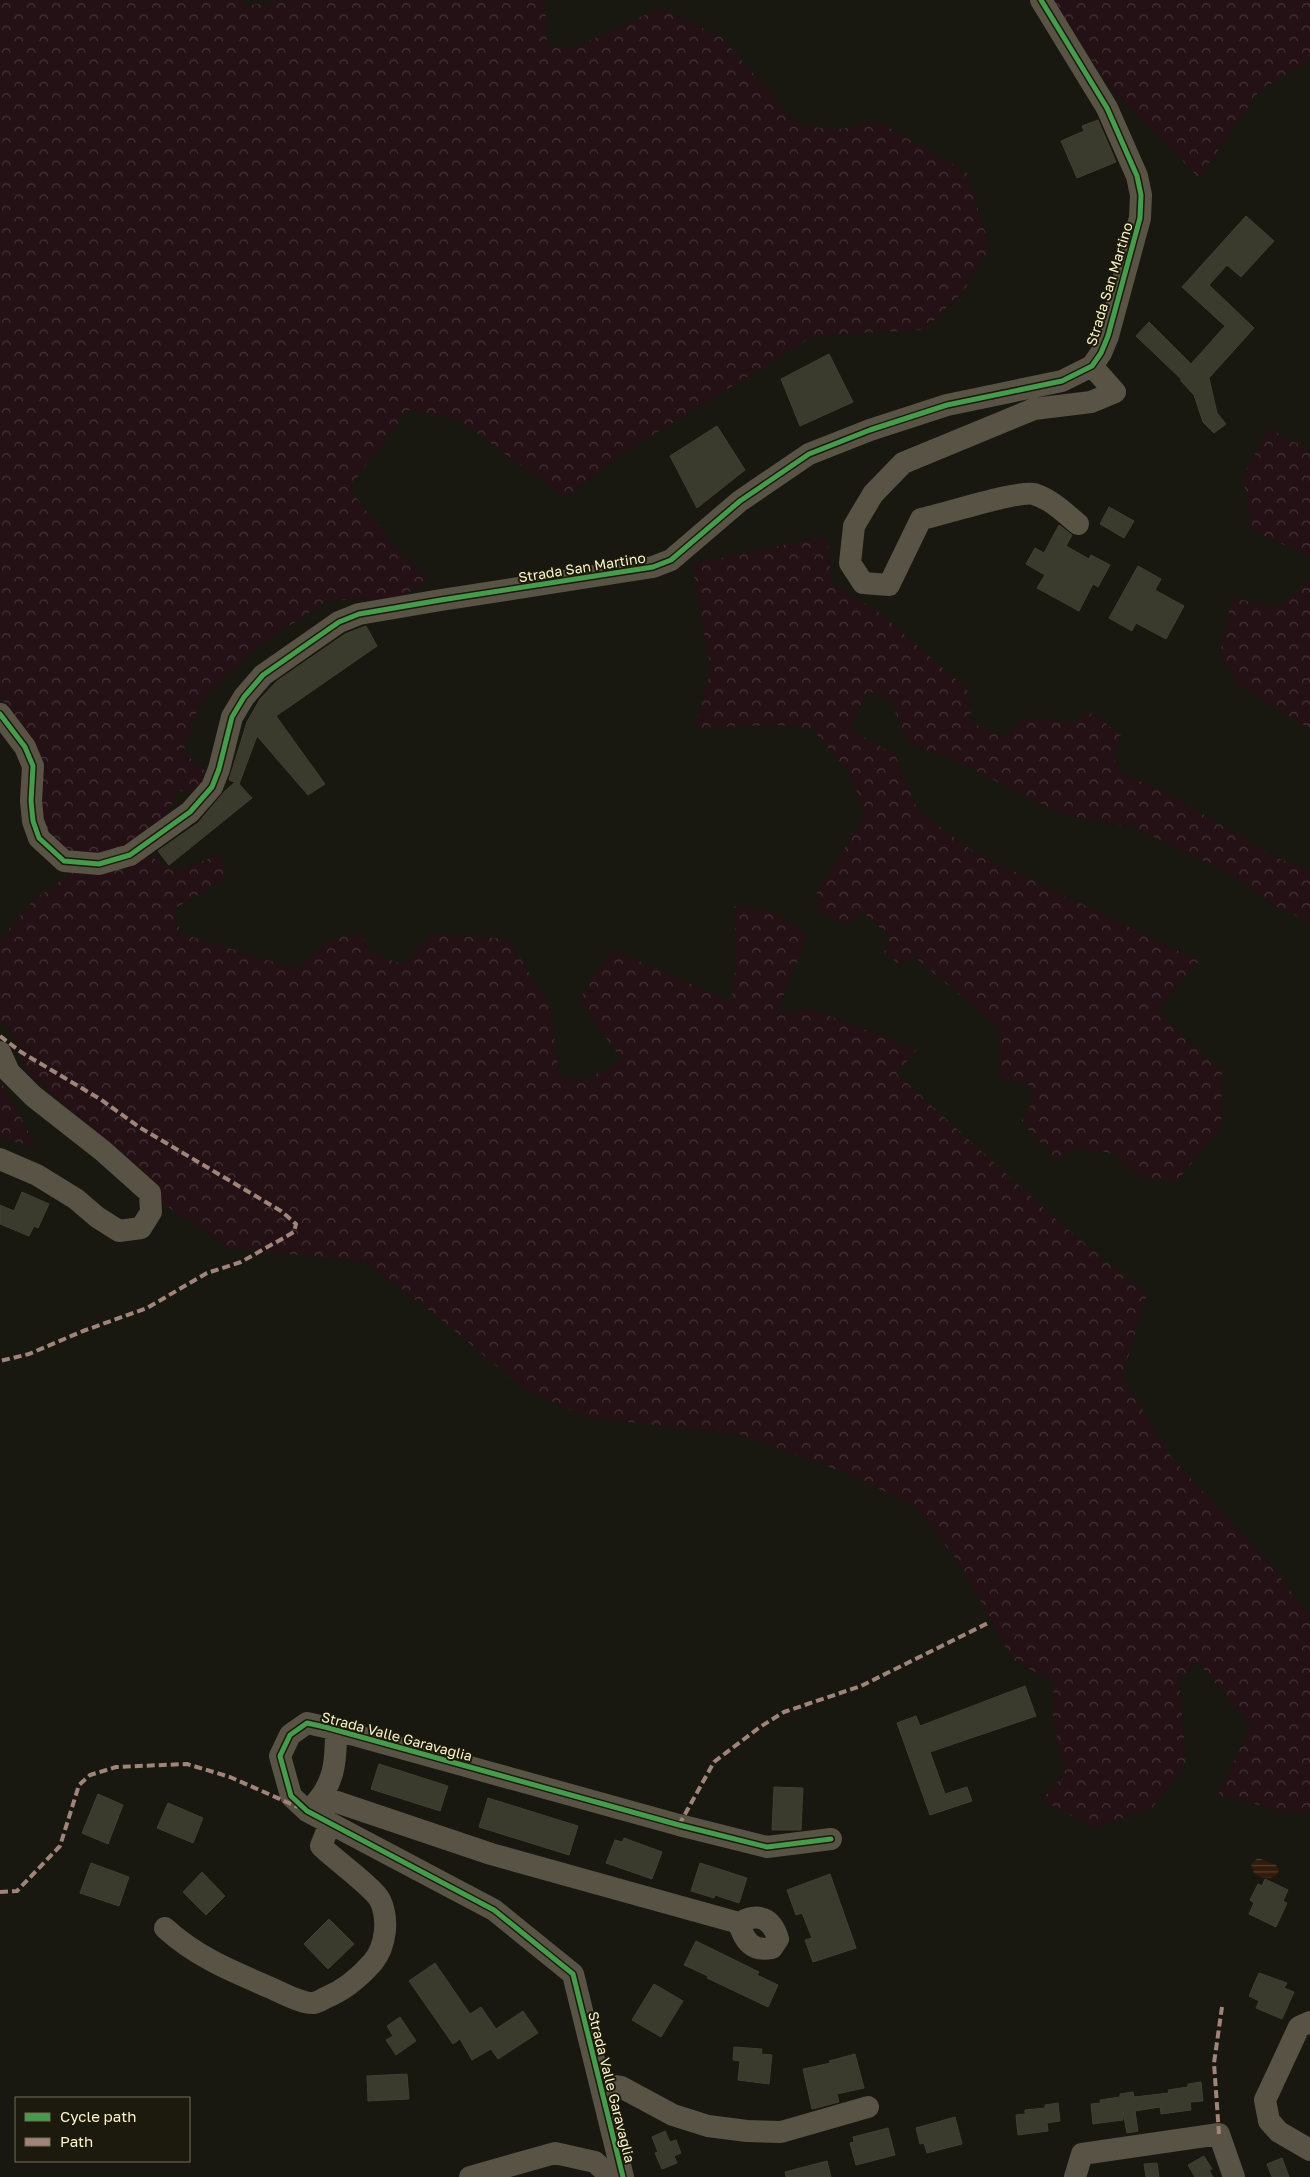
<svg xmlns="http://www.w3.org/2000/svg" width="1310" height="2177" font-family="'Golos Text',sans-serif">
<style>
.forest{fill:url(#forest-crowns)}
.water{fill:url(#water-rules)}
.building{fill:#3a3a2d;stroke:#424032}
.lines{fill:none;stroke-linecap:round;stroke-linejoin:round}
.minor{stroke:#585345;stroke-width:22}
.quiet{stroke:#a18479;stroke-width:4;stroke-dasharray:8 4;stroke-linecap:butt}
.cycleway-casing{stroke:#1b1a0c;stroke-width:8}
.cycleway{stroke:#469c4c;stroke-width:5}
.labels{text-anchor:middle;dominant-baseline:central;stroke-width:4;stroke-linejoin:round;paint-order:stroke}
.street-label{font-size:14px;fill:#fbf4ca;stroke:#1b1a0c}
</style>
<defs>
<pattern id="forest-crowns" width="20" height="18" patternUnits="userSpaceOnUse" patternTransform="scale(1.25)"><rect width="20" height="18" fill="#231115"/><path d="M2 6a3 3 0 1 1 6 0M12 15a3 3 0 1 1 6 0" fill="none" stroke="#443436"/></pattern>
<pattern id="water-rules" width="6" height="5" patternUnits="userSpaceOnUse" patternTransform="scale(1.25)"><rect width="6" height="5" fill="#321b0b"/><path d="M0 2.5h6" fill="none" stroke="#513d2d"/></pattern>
</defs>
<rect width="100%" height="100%" fill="#181710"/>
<!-- forest -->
<path class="forest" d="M0,0h244l2,6 37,-6h262l2,45 25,4 90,-42 60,31 77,87 35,5 45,-8 88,51 23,75 -27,44 -39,38 -109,5 -188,116 -62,47 -106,-78 -51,-10 -59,78 47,61 32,29 -26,19 -75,4 -76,50 -51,51 -17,50 26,22 -11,18 -20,-1 -9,19 -16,22 -31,19 -48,6 -30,-26 -5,-22 2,-52 -22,-37 -19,-23z
M1050,0h260v60l-51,31 -60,87 -87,-89z
M1269,428l41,23v105l-58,-25 -9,-54z
M826,536l6,48 43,25 92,80 5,34 33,15 17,-20 51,5 20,-10 28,23 -8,22 11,16 49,22 100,60 37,15v51l-35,-16 -45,-32 -96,-47 -73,-13 -105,-53 -47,-18 -18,-41 -23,-12 -18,39 45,26 23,56 55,40 226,110 -42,49 65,62 -1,56 -45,54 -38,-6 -25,-23 -41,-5 -13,14 -38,-40 11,-19 -3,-18 -29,-7v-49l-88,-74 -11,11 -17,-14 6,-15 -28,-26 -15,15 -28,-14 -2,-19 48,-77 -13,-38 -39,-49 -32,-4 -87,3 17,-57 -19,-107z
M1310,580v149l-70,-43 -20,-33 12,-55 47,9z
M147,854l27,18 47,-18 3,26 -52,30 10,24 115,35 32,-29 33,-7 7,19 35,13 28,-31 76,5 42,67 9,69 25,6 38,-21 -43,-60 33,-50 119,51 5,-40 -2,-55 39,6 35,24 -32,77 35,-4 106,41 -21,23 165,151 86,71 -25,82 50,81 100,109 38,50v194l-23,1 -69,-17 33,-69 -53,-64 -19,16 7,86 -34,44 -57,20 -54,-28 24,-26 -12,-55 1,-36 -42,-24 -52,-95 -46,-58 -60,-30 -115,-42 -150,-16 -64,-28 -82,-69 -77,-59 -136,-14 -65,-43 -86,-88 -52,-45 -12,-35 -15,-18v-80l35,-40 38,-27z
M0,1080l33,60 1,7 -34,-10z"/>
<!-- water -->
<path class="water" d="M1258,1858l18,7 3,5c-4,11 -15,9 -25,4l-3,-10z"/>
<!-- building -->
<path class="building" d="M1098,120l18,42 -39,16 -16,-37 23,-10 -2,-5z
M1246,216l28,25 -33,36 -14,-12 -18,20 45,43 -45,50 8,35 9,11 -12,9 -11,-11 -9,-27 -13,-14v-2l-45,-43 13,-14 42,42 34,-38 -43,-39z
M829,354l24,48 -53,24 -19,-47z
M717,426l28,44 -48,38 -27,-52z
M1109,507l25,14 -10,17 -24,-14z
M1059,525l13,10 -6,11 23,13 2,-4 19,10 -12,22 -5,-3 -14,27 -42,-23 8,-13 -19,-11 9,-16 9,5z
M1138,566l23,13 -6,11 29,16 -18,33 -30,-16 -4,8 -23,-13z
M366,626l11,20 -101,70 49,68 -17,11 -51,-59 -18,48 13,14 -83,67 -11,-14 40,-28 27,-32 10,-9 -6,-2 18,-58 13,-23 17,-18 68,-47z
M22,1192l27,12 -11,24 -4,-2 -5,10 -29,-12v-19l14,6z
M1025,1686l11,30 -106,36 15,42 22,-7 5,14 -42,14 -33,-92 19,-7 4,10z
M379,1764l69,22 -8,25 -69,-22z
M774,1787l29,1 -2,42h-29z
M98,1794l25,11 -15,39 -26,-11z
M488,1798l90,28 -9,29 -90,-28z
M168,1803l35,15 -10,25 -36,-15z
M624,1838l38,14 -10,27 -46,-16 9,-23 7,2z
M91,1863l38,14 -10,29 -39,-13z
M700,1863l47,15 -8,25 -24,-8 -1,3 -23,-7z
M202,1872l23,24 -19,19 -23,-23z
M830,1874l26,74 -43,14 -8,-22 7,-2 -10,-25 -6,2 -9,-25z
M1265,1879l23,11 -5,11 4,2 -11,24 -27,-13 5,-11 -4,-3 8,-16 4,2z
M329,1919l25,25 -26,25 -24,-25z
M696,1941l63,31 -2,3 21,10 -10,22 -61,-29 1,-2 -24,-11z
M435,1963l35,51 11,-7 15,22 27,-18 15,22 -40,26 -7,-10 -19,11 -12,-21 -7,5 -44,-63z
M1259,1973l28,10 -3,5 10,4 -12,27 -26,-11 3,-7 -10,-5z
M654,1984l29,17 -22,36 -29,-17z
M400,2017l16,24 -20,14 -10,-15 7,-4 -6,-10z
M734,2047l28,2 -1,5 11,1 -3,29 -31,-4 2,-19 -7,-1z
M855,2054l9,34 -27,6 2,8 -27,7 -9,-40 28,-6 -2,-2z
M407,2074l2,25 -41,2 -1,-25z
M1201,2082l2,19 -13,1 1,8 -30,4 -1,-7 -25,4 3,20 -11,2 -4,-21v8l-30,4 -2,-20 10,-1 -1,-3 20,-3v-3l13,-2 1,5 35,-4 -1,-3 20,-3v-3z
M1058,2103l2,18 -13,2 1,8 -30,4 -2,-20 9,-1v-4l20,-2v-3z
M955,2117l7,27 -35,9 -3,-10 -4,1 -4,-16z
M888,2128l7,27 -39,10 -6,-22 4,-1 -1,-5z
M665,2131l5,11 6,-2 5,13 -7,3 3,7 -15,6 -7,-16 3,-1 -6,-15z
M1204,2156l8,13 -3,1 4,7h-18l-7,-12z
M1282,2158l7,19h-17l-5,-13z
M827,2161l4,16h-45l-1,-5z
M1157,2163l2,14h-13l-2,-13z"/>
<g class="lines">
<!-- minor -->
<path class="minor" d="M1078,524c-14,-12 -26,-24 -44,-30 -16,-4 -92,21 -113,25l-32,66 -26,-2 -13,-20 4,-37 19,-32 30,-31 131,-54 57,-7 24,-10 -23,-26
M0,714l25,33 8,19 -2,35 2,20 6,17 25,23 35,3 31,-9 60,-43 22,-25 7,-18 13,-52 12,-20 19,-22 76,-53 20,-8 82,-14 212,-33 18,-7 69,-59 69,-47 61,-24 77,-25 115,-24 30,-15 9,-13 7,-17 32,-118 1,-23 -4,-19 -30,-68 -66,-108
M0,1052l9,20 24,24 70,55 47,42 1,19 -10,16 -22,3 -22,-14 -21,-18 -39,-24 -37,-16
M322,1797l169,57 248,69c19,-11 33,-5 39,16l-6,9c-20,4 -28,-7 -33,-25
M312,1807c23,-23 24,-46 24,-77
M165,1928c31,29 69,44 106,60 11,5 32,16 43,15 4,-1 8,-3 11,-5 20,-8 34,-20 48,-36 13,-16 16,-43 7,-62 -7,-13 -45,-40 -59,-54l9,-23
M1310,2022l-11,5 -34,73 4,21 10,11 31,18
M601,2084l20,3 52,28 35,11 39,5 34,1 87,-25
M470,2177l85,-24 40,9 16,15
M623,2177l-50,-203 -79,-64 -187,-99 -16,-15 -11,-40 10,-21 17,-12 18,4 354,98 88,22 64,-8
M1075,2177l7,-23 137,-20 15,43"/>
<!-- quiet -->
<path class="quiet" d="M0,1036l21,16 79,47 39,28 142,84 15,13 -2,8 -53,30 -34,11 -60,35 -64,23 -54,23 -29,7
M679,1825l35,-63 46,-35 24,-15 77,-26 129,-64
M0,1892l17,-1 43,-45 19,-61 11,-10 26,-8 71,-3 43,13 68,30
M1219,2134l-5,-71 8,-56"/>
<defs>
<path id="cycleway" d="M0,714l25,33 8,19 -2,35 2,20 6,17 25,23 35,3 31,-9 60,-43 22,-25 7,-18 13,-52 12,-20 19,-22 76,-53 20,-8 82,-14 212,-33 18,-7 69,-59 69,-47 61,-24 77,-25 115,-24 30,-15 9,-13 7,-17 32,-118 1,-23 -4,-19 -30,-68 -66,-108
M623,2177l-50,-203 -79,-64 -187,-99 -16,-15 -11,-40 10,-21 17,-12 18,4 354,98 88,22 64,-8"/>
</defs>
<!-- cycleway casing -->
<use href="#cycleway" class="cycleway-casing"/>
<!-- cycleway -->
<use href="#cycleway" class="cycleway"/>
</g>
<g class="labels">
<!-- street labels -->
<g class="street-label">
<text transform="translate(1109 284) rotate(-73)">Strada San Martino</text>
<text transform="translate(582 567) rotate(-9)">Strada San Martino</text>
<text transform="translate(397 1736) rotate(15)">Strada Valle Garavaglia</text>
<text transform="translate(612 2087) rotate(76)">Strada Valle Garavaglia</text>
</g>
</g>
<!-- legend -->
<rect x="15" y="2097" width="175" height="65" fill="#1b1a0c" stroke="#757158"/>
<rect x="25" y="2113" width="25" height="8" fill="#469c4c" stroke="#757158"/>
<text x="60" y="2122" font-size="15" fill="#fbf4ca">Cycle path</text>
<rect x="25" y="2138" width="25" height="8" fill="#a18479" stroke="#757158"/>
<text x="60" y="2147" font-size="15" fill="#fbf4ca">Path</text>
</svg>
